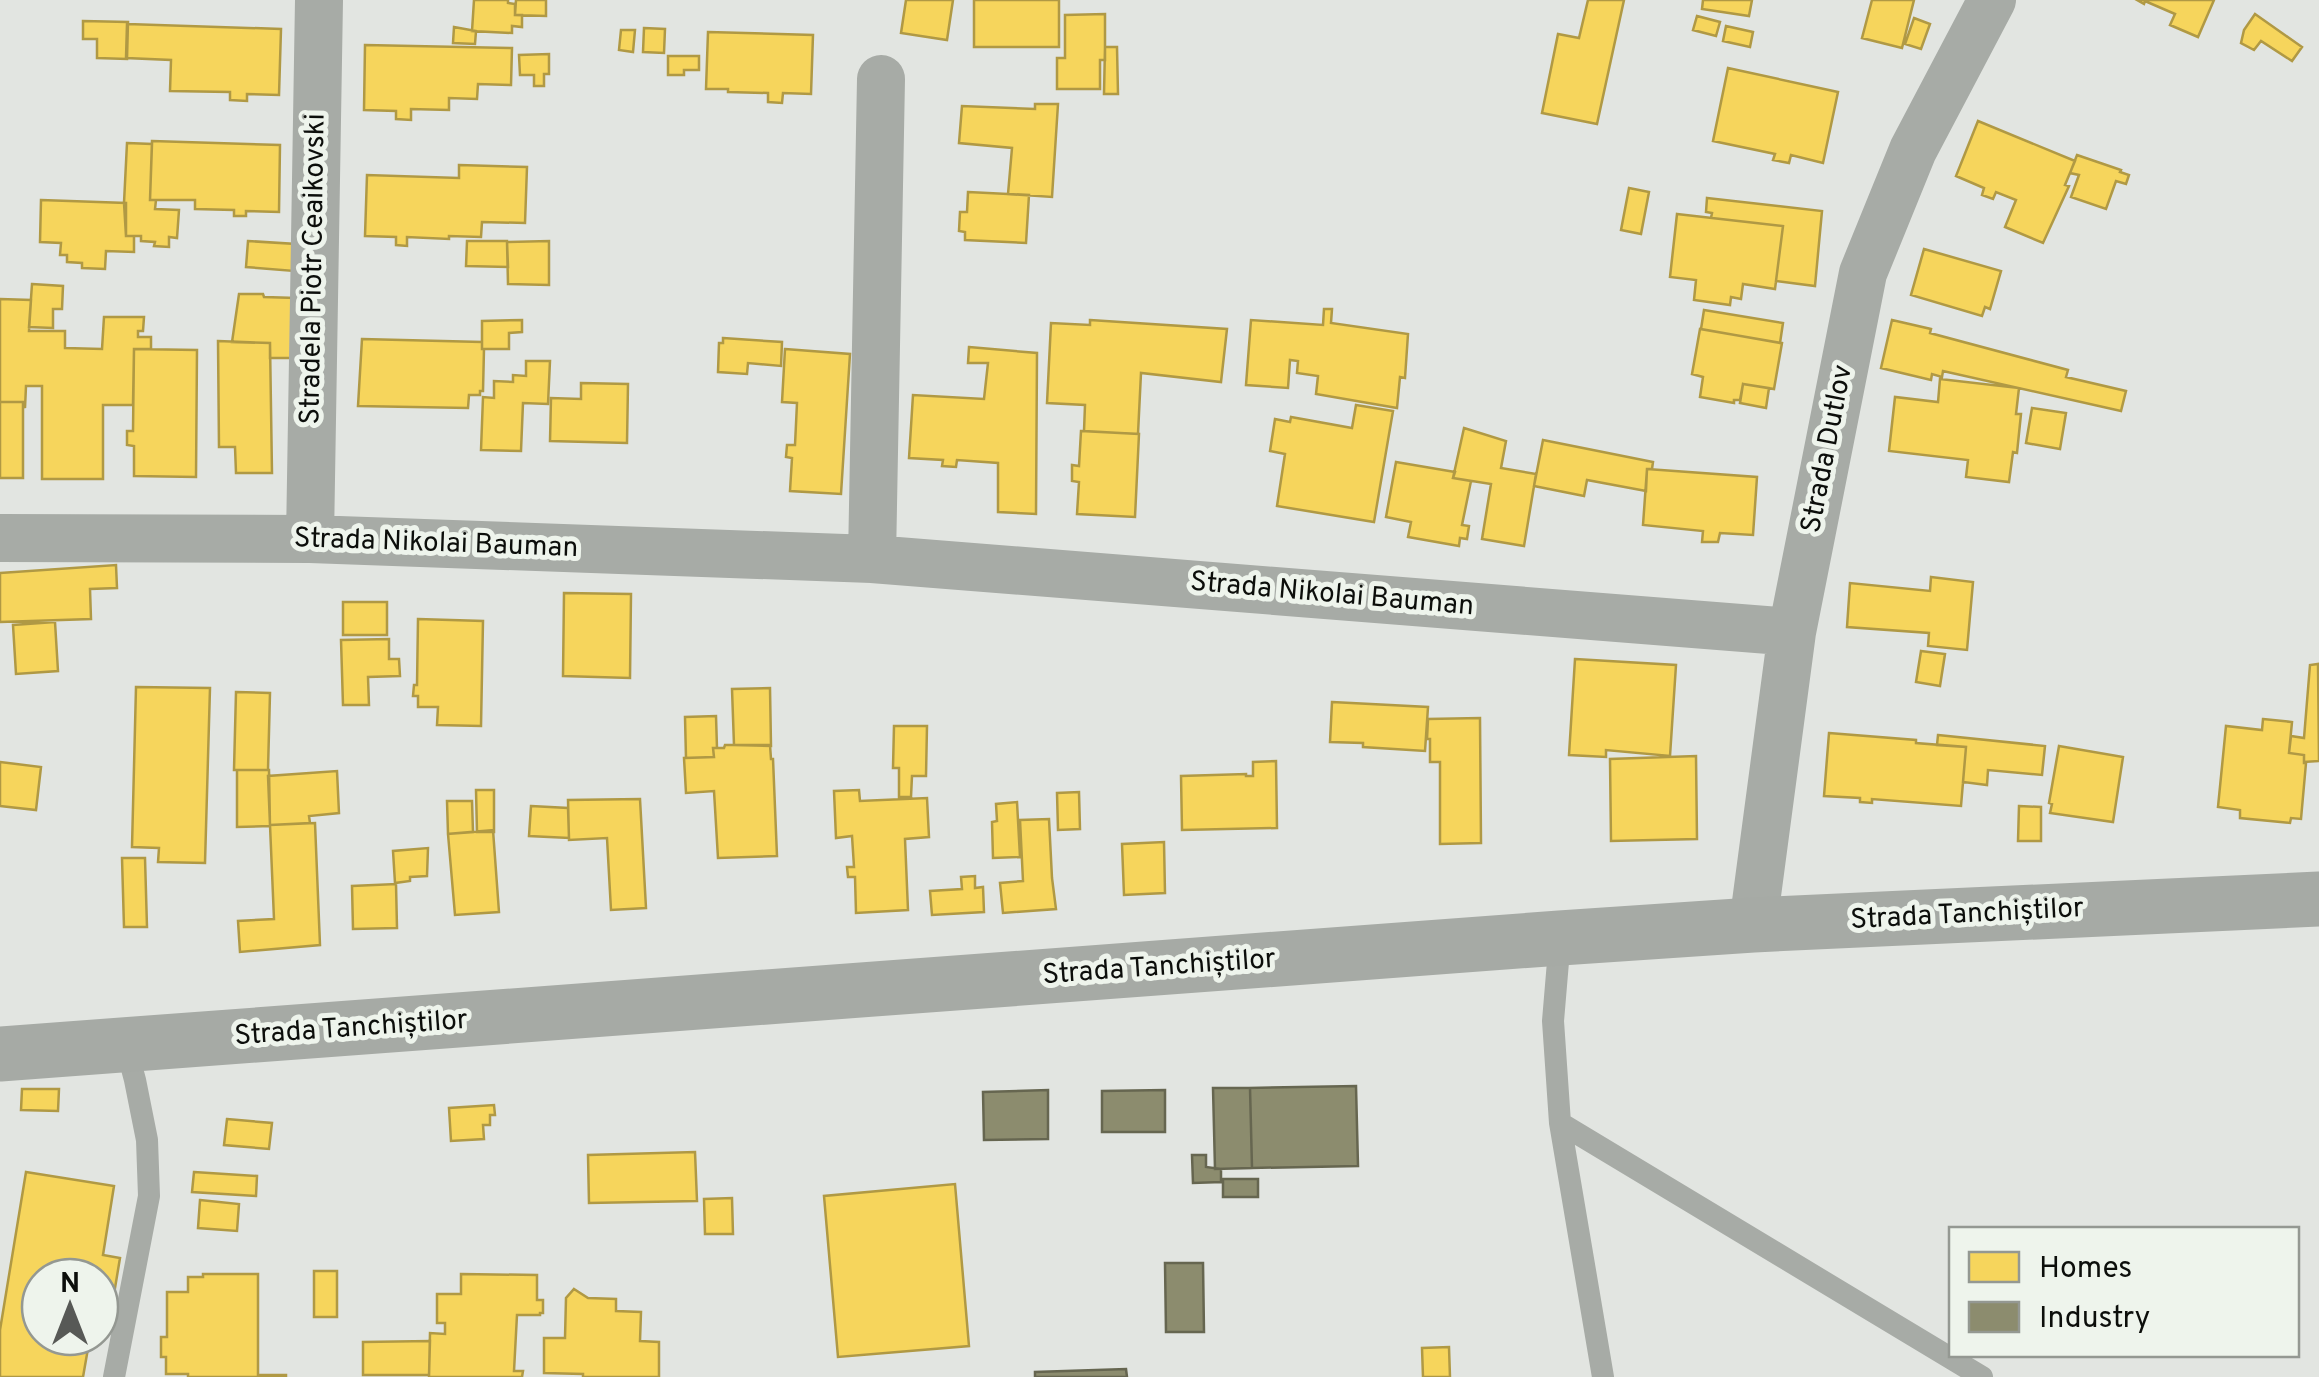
<svg xmlns="http://www.w3.org/2000/svg" width="2319" height="1377" font-family="Overpass,sans-serif">
<style>
.homes{fill:#f6d55c;stroke:#b09944;stroke-width:2.5}
.industry{fill:#8c8c6e;stroke:#666650;stroke-width:2.5}
.lines{fill:none;stroke-linecap:round;stroke-linejoin:round}
.lane{stroke:#a7aba6;stroke-width:22}
.street{stroke:#a7aba6;stroke-width:48}
.secondary{stroke:#a6aaa5;stroke-width:55}
.labels{text-anchor:middle;dominant-baseline:central;stroke-width:10;stroke-linejoin:round;paint-order:stroke}
.street-label{font-size:28px;fill:#0c0e0b;stroke:#eef4ec}
</style>
<rect width="100%" height="100%" fill="#e2e5e1"/>
<!-- homes -->
<path class="homes" d="M474,0h34v3l7,1v11h7v12l-10,-1v7l-40,-2z
M516,0h30v16l-31,-1z
M906,0h47l-6,40 -46,-7z
M974,0h85v47h-85z
M1588,0h36l-27,124 -55,-11 16,-79 21,4z
M1703,0h49l-3,16 -47,-7z
M1872,0h42l-12,48 -40,-10z
M2137,0h77l-16,37 -28,-12 5,-11 -30,-13 -1,3z
M1105,14v46h-5v29h-43v-31h8v-43z
M2255,14l47,33 -10,14 -31,-20 -7,9 -13,-7 3,-13z
M1697,16l23,6 -4,14 -23,-6z
M1914,18l16,6 -9,25 -16,-5z
M83,21l45,1 -1,37 -30,-1v-19h-14z
M127,24l154,5 -2,66 -32,-1v7l-17,-1v-8l-60,-1 1,-31 -45,-2z
M1726,26l27,6 -3,15 -27,-6z
M454,27l22,4 -1,13 -22,-1z
M644,28l21,1 -1,24 -21,-1z
M621,30h14l-2,22 -14,-2z
M708,32l105,3 -2,59 -28,-1 -1,10 -14,-1v-9l-40,-1v-3h-22z
M365,45l147,3 -1,37 -33,-1 -1,15 -28,-1v12l-38,-1v11l-15,-1v-8l-32,-1z
M1105,47h12l1,47h-14z
M549,54v20h-5v12h-10v-11h-14l-1,-20z
M668,56h31v14h-15v5h-16z
M1728,68l110,24 -15,71 -32,-8 -2,8 -16,-3 2,-6 -62,-13z
M1035,104h23l-6,93 -44,-3 4,-46 -53,-5 3,-37 73,3z
M1978,121l97,40 -10,24 4,1 -26,57 -38,-16 11,-27 -20,-8 -3,7 -11,-4 2,-7 -28,-12z
M152,141l128,4 -1,67 -33,-1v5h-12v-6l-39,-1v-9h-45z
M127,143l25,1 -2,56h6l-1,9 24,1 -2,28 -8,-1v10l-15,-1 1,-4 -14,-1v-5h-15l-2,-33z
M2077,155l44,15 -1,2 9,3 -3,9 -10,-3 -10,28 -35,-12 8,-22 -9,-2z
M459,165l68,2 -2,56 -43,-1 -1,15 -32,-1v3l-42,-2v9l-11,-1v-8l-31,-1 2,-61 92,3z
M1629,188l20,4 -8,42 -20,-4z
M968,192l61,3 -3,48 -61,-3v-8l-6,-1 1,-19h7z
M1707,198l115,13 -7,75 -39,-5 7,-55 -72,-8 1,-5 -6,-1z
M41,200l85,3v33h8v16l-28,-1 -1,18 -23,-1v-5l-15,-1v-7h-7l1,-12 -21,-1z
M1677,214l106,12 -8,63 -32,-5 -2,15 -10,-2 -1,8 -36,-5 2,-20 -26,-3z
M248,241l48,3 -2,27 -48,-4z
M467,241h40l1,26 -42,-1z
M549,241v44l-41,-1 -1,-42z
M1924,249l77,22 -11,38 -5,-2 -3,9 -71,-21z
M32,284l31,2 -1,23h-9v19l-24,-1z
M239,294h24l1,3 32,1 -2,60h-24v-15l-38,-1z
M0,299l31,1 -2,31h36v17l37,1 2,-32h40l-1,14h-5v6h13v12h-17l-1,56h-30v74h-61v-93h-16l-1,22 -2,-6h-23z
M1324,309h8l-1,14 77,11 -3,44 -5,-1 -3,31 -81,-14 2,-18 -21,-3 1,-12 -8,-1 -2,28 -42,-3 5,-65 72,5z
M1704,310l79,13 -3,20 -79,-14z
M522,320v12l-13,1v16h-27v-28z
M1090,320l137,9 -6,53 -80,-9 -3,61 -54,-3 1,-26 -38,-2 4,-80 39,2z
M1892,320l39,9 -1,4 138,37 -2,7 60,14 -5,20 -178,-40 -1,6 -10,-3 -1,6 -50,-12z
M1700,329l82,14 -8,46 -31,-5 -3,16h-6v3l-34,-6 3,-20 -11,-3z
M723,338l59,4 -1,24 -33,-3 -1,11 -29,-2 1,-29h4z
M362,339l120,3v7h2l-1,42h-3v4h-11l-1,13 -110,-2z
M218,341l52,2 2,130h-36l-1,-26h-16z
M969,347l68,6 -1,161 -38,-2v-49l-41,-3 -1,7 -14,-1 1,-6 -34,-2 4,-63 71,4 4,-36h-20z
M134,349l63,1 -1,127 -62,-1v-30l-7,-1v-14h6z
M785,349l65,5 -9,140 -51,-3 2,-33 -6,-1 1,-12h8l2,-42 -15,-1z
M526,361h24l-2,43 -25,-1 -2,48 -40,-1 2,-53 11,1v-17l19,1v-7l13,1z
M1940,379l79,9 -3,26h5l-4,39 -4,-1 -4,30 -43,-5 2,-17 -79,-9 6,-54 43,5z
M581,383l47,1 -1,59 -77,-2 1,-43 30,1z
M1743,384l26,4 -3,20 -26,-5z
M0,402h23v76h-23z
M1356,405l37,6 -19,111 -97,-16 8,-52 -15,-3 5,-32 15,3 1,-5 61,11z
M2032,408l34,5 -6,36 -34,-6z
M1464,428l42,13 -5,27 35,6 -12,72 -42,-7 9,-55 -38,-6z
M1081,431l58,3 -4,83 -58,-3 2,-32 -7,-1v-16l7,1z
M1543,440l110,22 -1,7h-5l-1,22 -59,-11 -3,16 -50,-10z
M1396,462l59,10 -2,6 18,3 -9,44 7,1 -2,13 -7,-1 -1,8 -51,-9 3,-15 -25,-5z
M1647,469l110,8 -4,58 -33,-2 -2,9h-16l1,-11 -60,-6z
M116,565l1,23 -27,1 1,30 -91,3v-49z
M1931,577l42,5 -6,68 -39,-4 1,-13 -82,-6 3,-44 80,8z
M564,593l67,1 -1,84 -67,-2z
M343,602h44v33h-44z
M418,619l65,2 -2,105 -44,-1 1,-18h-20v-11h-5l1,-11h3z
M55,622l3,49 -42,3 -3,-49z
M389,639v20h10l1,17 -32,1 1,28h-26l-2,-65z
M1921,651l24,3 -5,32 -24,-4z
M1575,659l101,6 -6,91 -64,-6v7l-37,-2z
M2318,664l1,97 -15,1v-7l-15,-2 2,-17 13,2 6,-73z
M136,687l74,1 -5,175 -47,-1 1,-14 -27,-1z
M770,688l1,58 -37,-1 -2,-56z
M236,692l34,1 -2,77h-34z
M1332,702l96,5 -3,44 -62,-4v-4l-33,-1z
M716,716l1,32h-4l1,9 -28,1 -1,-41z
M1480,718l1,125 -41,1v-82h-10v-23h-3l1,-20z
M2263,719l29,3 -3,31 15,2v8h2l-5,56 -10,-1 -1,5 -50,-5v-8l-22,-3 8,-81 36,4z
M894,726h33l-1,50h-14l-1,21h-12v-29h-6z
M1829,733l87,7v3l50,4 -5,59 -89,-7v4l-12,-1v-4l-36,-2z
M1938,735l107,11 -3,29 -54,-5 -1,15 -24,-3 3,-35 -29,-2z
M725,745h45l1,14h2l4,97 -59,2 -4,-67 -28,2 -2,-35 30,-1 -1,-9h11z
M2059,746l64,11 -10,65 -63,-9 2,-9 -3,-1z
M1696,756l1,83 -86,2 -1,-82z
M1276,761l1,67 -95,2 -1,-54 65,-2v2h7v-14z
M0,762l41,5 -5,43 -36,-4z
M237,770h32l1,56 -33,1z
M337,771l2,42 -30,3 1,7 -40,2 -2,-49z
M476,790h18v42h-17z
M859,790l1,11 67,-3 2,39 -24,2 3,71 -52,3 -1,-36h-7l-1,-10h7l-2,-31 -16,2 -2,-47z
M1079,792l1,37 -22,1 -1,-37z
M640,799l6,109 -35,2 -4,-72 -38,2 -1,-40z
M447,801h25l1,31 -25,2z
M1017,802l3,55 -27,1 -1,-36 5,-1 -1,-17z
M531,806l37,2 1,30 -40,-2z
M2019,806l22,1v34h-23z
M1049,819l3,59 4,31 -53,4 -3,-30 23,-2 -3,-61z
M315,823l5,122 -80,7 -2,-31 36,-2 -4,-94z
M493,830l6,82 -44,3 -7,-81z
M1164,842l1,51 -41,2 -2,-51z
M428,848l-1,28 -17,1v4l-15,2 -2,-32z
M122,858h23l2,69h-23z
M975,876v12l8,-1 1,25 -52,3 -2,-24 32,-2 -1,-12z
M396,884l1,44 -44,1 -1,-43z
M22,1089h37l-1,22 -37,-1z
M494,1105l1,10h-5v10h-7l1,14 -33,2 -2,-33z
M227,1119l45,4 -3,26 -45,-4z
M695,1152l2,49 -108,2 -1,-48z
M26,1172l88,14 -11,69 17,3 -10,60 -10,-2v-39h-60v60h50l-7,40h-83v-47z
M194,1172l63,4 -1,20 -64,-4z
M955,1184l14,162 -131,11 -14,-161z
M732,1198l1,36h-28l-1,-35z
M200,1200l39,4 -2,27 -39,-3z
M314,1271h23v46h-23z
M203,1274h55v101h28v2h-98v-3h-22v-17h-5v-20h6v-45h21v-15h15z
M461,1274l76,1v25h6v13h-3v2h-23l-3,56h9l-1,6h-93l1,-44 15,1v-11h-8v-29h24z
M574,1289l14,9 28,1v12l25,1 -1,29 19,1v35h-76v-3l-39,-1v-35h21l1,-40z
M430,1341l-1,34h-66v-33z
M1449,1347l1,30h-27l-1,-29z"/>
<!-- industry -->
<path class="industry" d="M1356,1086l2,80 -106,2 -2,-80z
M1213,1088h37l2,80 -37,1z
M1048,1090v49l-64,1 -1,-48z
M1165,1090v42h-63v-41z
M1192,1155h14v12l15,2v13l-28,1z
M1223,1179h35v18h-35z
M1165,1263h38l1,69h-38z
M1126,1369l1,8h-92v-5z"/>
<g class="lines">
<!-- lane -->
<path class="lane" d="M1560,938l-7,83 7,102 43,254
M1560,1123l422,254
M114,1377l35,-181 -2,-56 -12,-60 -9,-34"/>
<!-- street -->
<path class="street" d="M0,538l310,1 562,20 920,73
M310,539l9,-539
M872,559l9,-480
M1753,925l39,-293 71,-359 50,-123 79,-150"/>
<!-- secondary -->
<path class="secondary" d="M0,1054l1560,-116 193,-13 566,-26"/>
</g>
<g class="labels">
<!-- street labels -->
<g class="street-label">
<text transform="translate(314 269) rotate(-89)">Stradela Piotr Ceaikovski</text>
<text transform="translate(1828 449) rotate(-79)">Strada Dutlov</text>
<text transform="translate(436 544) rotate(2)">Strada Nikolai Bauman</text>
<text transform="translate(1332 595) rotate(5)">Strada Nikolai Bauman</text>
<text transform="translate(1967 915) rotate(-3)">Strada Tanchiștilor</text>
<text transform="translate(1159 968) rotate(-4)">Strada Tanchiștilor</text>
<text transform="translate(351 1029) rotate(-4)">Strada Tanchiștilor</text>
</g>
</g>
<!-- legend -->
<rect x="1949" y="1227" width="350" height="130" fill="#eef4ec" stroke="#949892" stroke-width="2.5"/>
<rect x="1969" y="1252" width="50" height="30" fill="#f6d55c" stroke="#949892" stroke-width="2.5"/>
<text x="2039" y="1277" font-size="30" fill="#0c0e0b">Homes</text>
<rect x="1969" y="1302" width="50" height="30" fill="#8c8c6e" stroke="#949892" stroke-width="2.5"/>
<text x="2039" y="1327" font-size="30" fill="#0c0e0b">Industry</text>
<!-- north arrow -->
<g transform="translate(70 1307)"><circle r="48" fill="#eef4ec" stroke="#949892" stroke-width="2.5"/>
<path d="M0-8L18 38L0 25L-18 38Z" fill="#575956"/>
<text y="-15" font-size="28" font-weight="bold" text-anchor="middle" fill="#0c0e0b">N</text>
</g>
</svg>
